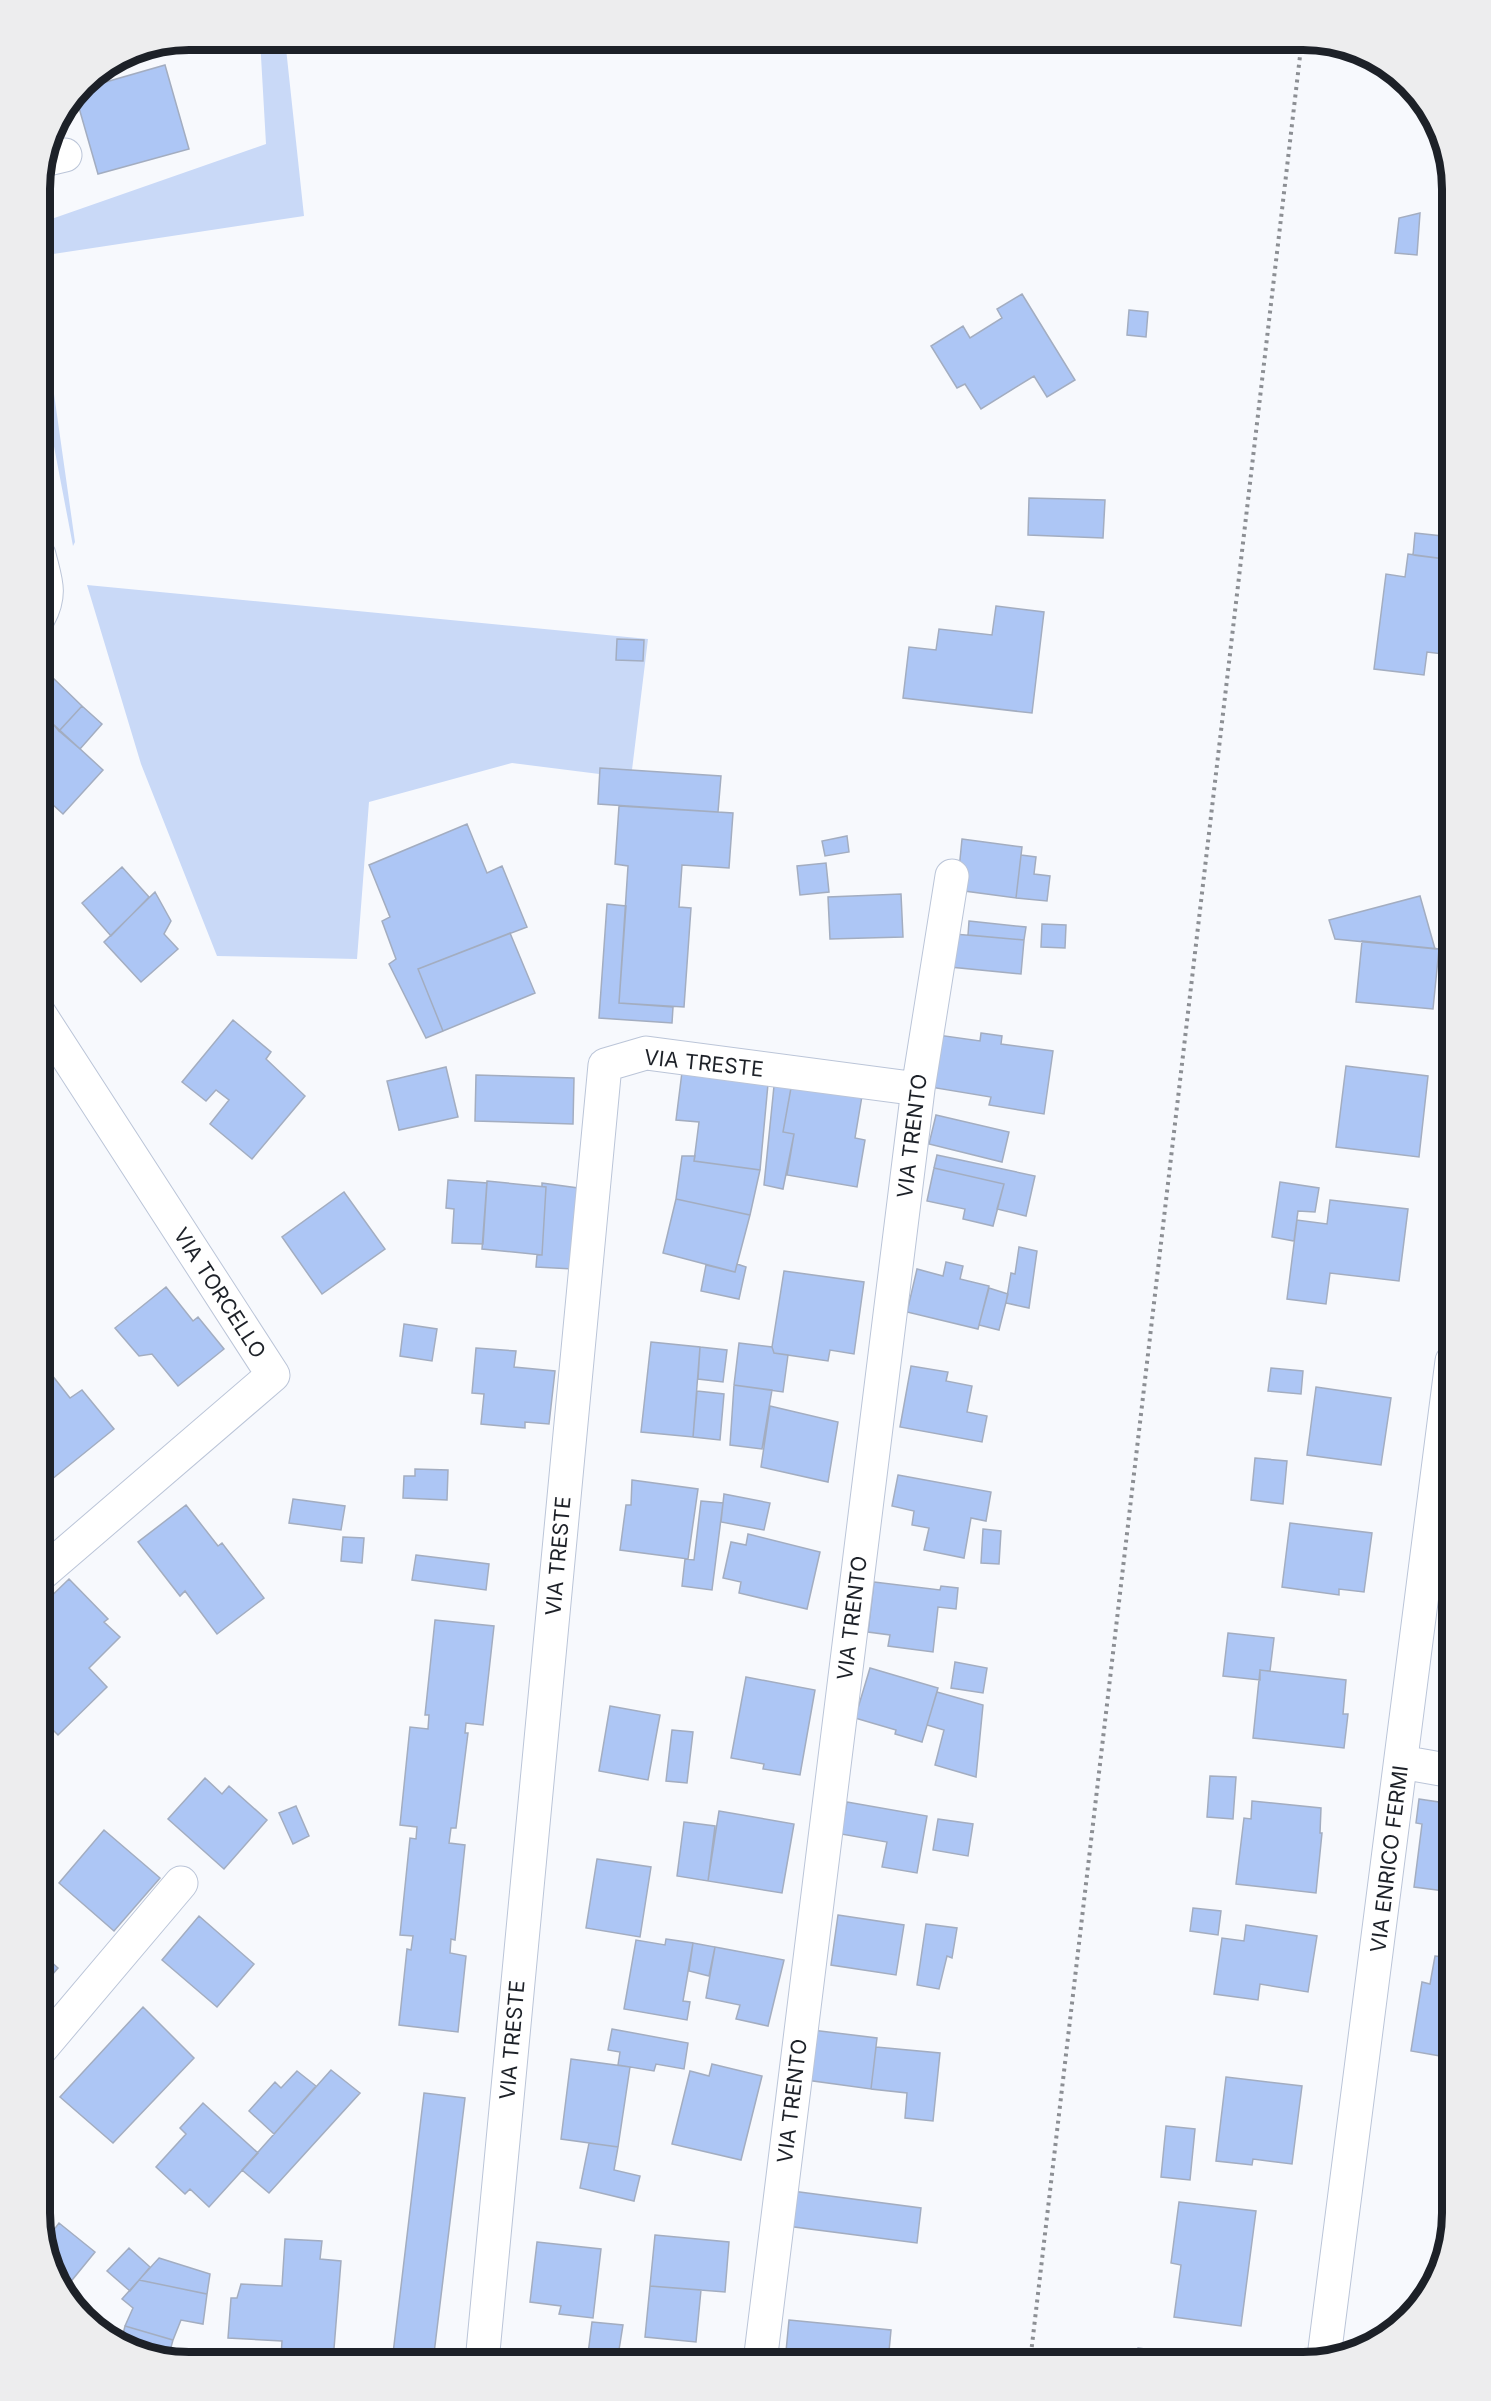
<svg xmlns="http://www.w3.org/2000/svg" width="1491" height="2401" font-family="Inter,sans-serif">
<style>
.green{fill:#c9d9f7}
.building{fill:#adc6f5;stroke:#a3adc0;stroke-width:1.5}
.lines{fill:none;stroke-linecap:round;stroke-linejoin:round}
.minor-casing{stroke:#bbc5d8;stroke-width:35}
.path{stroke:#8c8f94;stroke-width:4;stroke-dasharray:3 4.5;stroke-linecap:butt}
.minor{stroke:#fff;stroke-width:33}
.labels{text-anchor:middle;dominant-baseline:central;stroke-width:5;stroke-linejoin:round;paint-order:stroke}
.street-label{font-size:21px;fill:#1d2128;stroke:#fff}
.rim{fill:none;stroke:#1d2128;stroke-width:8}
</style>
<rect width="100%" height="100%" fill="#f7f9fd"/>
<!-- green -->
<path class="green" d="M260,39h25l19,177 -264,40v-33l226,-79z
M39,288l36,254 -2,4 -33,-173z
M87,585l561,54 -17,139 -119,-15 -143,39 -12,157 -140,-3 -76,-192z"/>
<!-- building -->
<path class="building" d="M165,65l24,84 -91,25 -23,-80 3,-4z
M1420,213l-3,42 -22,-2 4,-35z
M1022,294l53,86 -28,17 -13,-21 -53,33 -16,-25 -8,4 -26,-42 32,-20 7,12 32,-20 -5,-9z
M1129,310l19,2 -2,25 -19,-2z
M1029,498l76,2 -2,38 -75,-3z
M1415,533l37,4v23l-39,-5z
M1408,554l44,6 -1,95 -24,-3 -3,23 -50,-6 12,-95 19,3z
M996,606l48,6 -12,101 -129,-15 6,-51 27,3 3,-21 53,6z
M617,639l27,1 -1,21 -27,-1z
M51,676l31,30 -23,25 -6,-7 -14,16v-52z
M82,706l20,18 -22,25 -21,-18z
M53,724l50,46 -40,44 -24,-22v-52z
M600,768l121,8 -3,36 -120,-8z
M619,806l114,7 -4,55 -47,-3 -3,42 12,1 -7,99 -65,-4 9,-137 -13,-2z
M467,824l20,49 15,-7 25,61 -109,42 25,62 -17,7 -37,-74 7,-5 -14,-38 8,-4 -21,-52z
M847,836l2,16 -24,4 -3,-15z
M962,839l60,8 -6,51 -59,-8z
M1021,855l15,2 -2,17 16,2 -3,25 -31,-3z
M826,863l3,29 -29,3 -3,-29z
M122,867l27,30 -38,39 -29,-33z
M155,892l16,29 -7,13 14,15 -37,33 -37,-40z
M901,894l2,43 -73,2 -2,-42z
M1420,896l15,53 -100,-10 -6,-19z
M607,904l19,2 -7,97 54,4 -1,16 -73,-5z
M969,921l57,6 -2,13 -56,-5z
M1042,924l24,1 -1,23 -24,-1z
M510,933l25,60 -92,38 -25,-62z
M954,934l70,6 -3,34 -71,-7z
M1362,941l77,8 -6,60 -77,-7z
M233,1020l38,32 -5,7 39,37 -53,63 -42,-35 19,-24 -13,-10 -10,11 -24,-19z
M981,1033l21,3 -1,8 52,7 -9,63 -55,-9 2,-8 -61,-10 8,-52 42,6z
M1346,1066l82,10 -9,81 -83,-10z
M446,1067l12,50 -59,13 -12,-49z
M682,1072l86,12 -8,86 -66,-9 5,-39 -23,-2z
M476,1075l98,3 -1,46 -98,-3z
M39,1082l14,11 -14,19z
M774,1086l17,2 -8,44 11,2 -11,55 -19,-4z
M791,1088l71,8 -7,42 10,2 -8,47 -70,-12 7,-41 -11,-2z
M936,1115l73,17 -7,30 -73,-18z
M937,1155l98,21 -9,40 -29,-7 7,-25 -70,-16z
M682,1156h13l-1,5 66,9 -10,45 -74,-16z
M934,1168l70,16 -11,42 -30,-7 2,-10 -38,-8z
M448,1180l39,3 -4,61 -31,-1 2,-34 -8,-1z
M487,1181l59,6 -4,68 -60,-6z
M1280,1182l39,6 -4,24 -17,-1 -4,30 -22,-4z
M542,1183l36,5 -5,81 -37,-2 1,-12h5l4,-68h-4z
M344,1192l41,57 -63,45 -40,-57z
M676,1199l74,16 -15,57 -72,-19z
M1330,1200l78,9 -9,72 -69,-8 -4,31 -39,-5 10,-79 30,4z
M1019,1247l18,4 -8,57 -23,-5 5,-30 4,1z
M946,1262l17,4 -3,13 29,7 -11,43 -71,-17 10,-43 26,7z
M737,1264l9,3 -7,32 -38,-8 5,-26 29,7z
M784,1271l80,11 -10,72 -24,-4 -2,11 -54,-8 -2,-6z
M166,1287l27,34 5,-4 26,32 -46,37 -26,-32 -13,2 -24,-28z
M989,1288l19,6 -9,36 -20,-5z
M404,1324l33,5 -5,32 -32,-5z
M651,1342l49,5 -7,90 -52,-5z
M739,1343l33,4 2,6 14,2 -5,37 -49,-7z
M700,1347l27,3 -4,32 -25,-3z
M476,1348l40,3 -2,16 41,4 -6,53 -24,-2v6l-44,-4 3,-30 -12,-1z
M44,1365l26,33 12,-8 32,39 -68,55 -7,-9v-106z
M911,1366l37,6 -2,9 26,5 -5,26 20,4 -5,26 -82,-15z
M1271,1368l32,3 -2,23 -33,-3z
M734,1385l38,5 -10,59 -32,-4z
M1316,1387l75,11 -10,67 -74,-10z
M697,1391l27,3 -4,46 -27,-3z
M770,1406l68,16 -10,60 -67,-15z
M1255,1458l32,3 -4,43 -32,-4z
M415,1469l33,1 -1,30 -44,-2 1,-22h11z
M898,1475l93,17 -5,29 -15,-3 -7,40 -40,-8 5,-22 -17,-3 2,-14 -22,-5z
M632,1480l66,9 -10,70 -68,-9 6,-45h5z
M724,1494l46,9 -6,27 -43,-8z
M293,1499l52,7 -4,24 -52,-7z
M701,1501l22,2 -11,87 -30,-4 3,-27 9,1z
M186,1505l32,41 4,-3 42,55 -47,36 -32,-43 -5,5 -42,-54z
M1290,1523l82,10 -8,59 -25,-3v6l-57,-8z
M983,1529l18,2 -2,33 -18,-1z
M748,1534l72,18 -13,57 -68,-16 2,-11 -18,-4 8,-36 15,3z
M343,1537l21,1 -2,25 -21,-2z
M416,1555l73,9 -3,26 -74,-10z
M69,1579l39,40 -4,3 16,15 -31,31 18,19 -49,48 -19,-19v-108z
M874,1582l66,8 1,-4 17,2 -2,21 -18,-2 -5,45 -45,-6 2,-11 -22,-3z
M435,1620l59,6 -11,99 -17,-2 -1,10h3l-12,95h-5l-2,15 16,2 -10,95 -4,-1 -1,14 16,3 -8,76 -59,-7 8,-76 4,1 2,-14 -13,-1 10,-97 6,1 1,-12 -17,-2 10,-98 18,2 1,-14h-4z
M1228,1633l46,5 -4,33 -10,-1v10l-37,-4z
M955,1662l32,6 -4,25 -32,-5z
M870,1668l68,20 -16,54 -27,-8 1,-4 -41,-12z
M1260,1670l86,10 -3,34h5l-4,34 -91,-10z
M746,1677l69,13 -15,85 -37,-6 1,-5 -33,-6z
M937,1692l46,13 -7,72 -41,-12 9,-35 -17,-5z
M610,1706l50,9 -12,65 -49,-9z
M672,1730l21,2 -6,51 -21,-2z
M1210,1776l26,1 -3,42 -26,-2z
M205,1778l17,16 7,-8 38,34 -43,49 -56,-50z
M1419,1799l33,5v88l-38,-5 8,-63 -6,-1z
M1252,1801l69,7 -1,25h2l-6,60 -80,-9 8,-66 7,1z
M847,1802l80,14 -10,57 -35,-6 5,-25 -46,-8z
M296,1806l13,30 -16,8 -14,-31z
M719,1811l75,13 -12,69 -74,-12z
M938,1819l35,5 -5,32 -35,-6z
M684,1822l31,4 -7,55 -31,-5z
M104,1830l56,48 -46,53 -55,-48z
M597,1859l54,8 -11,70 -54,-9z
M1193,1908l28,3 -3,24 -28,-4z
M838,1915l66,10 -8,50 -65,-10z
M199,1916l55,48 -37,43 -55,-47z
M926,1924l31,4 -5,30 -5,-2 -8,33 -22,-4z
M1246,1925l71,11 -9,56 -48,-8 -2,16 -44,-6 8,-56 22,3z
M666,1939l27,4 -10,58 7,1 -3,18 -63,-11 12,-69 29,5z
M693,1943l22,4 -6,29 -20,-5z
M715,1947l69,13 -16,66 -32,-7 4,-14 -34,-7z
M39,1951l19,17 -19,22z
M1435,1956l17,2v100l-41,-7 11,-69 8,2z
M143,2007l51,51 -81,85 -53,-46z
M612,2029l76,14 -4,26 -28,-5 -2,7 -36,-6 2,-13 -12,-2z
M812,2030l65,8 -6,51 -65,-9z
M876,2047l64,6 -7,68 -28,-3 2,-25 -36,-4z
M571,2059l59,8 -12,80 -57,-8z
M712,2064l50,12 -21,84 -69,-16 18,-73 19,5z
M331,2070l29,23 -91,100 -27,-23z
M297,2071l19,15 -42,48 -25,-23 26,-29 6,6z
M1226,2077l76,9 -10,78 -39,-5 -1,6 -36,-4z
M424,2093l41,5 -32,264h-41z
M203,2103l55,50 -49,54 -19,-18 -5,5 -29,-27 30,-33 -6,-6z
M1166,2126l29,3 -5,51 -29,-3z
M589,2143l29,4 -4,23 26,6 -6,25 -54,-13z
M792,2191l129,17 -4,35 -130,-17z
M1179,2202l77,9 -15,115 -67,-9 7,-52 -10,-2z
M59,2223l36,29 -31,38 -9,-11 -9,-39z
M655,2235l74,7 -4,50 -75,-6z
M285,2239l37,2 -2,18 21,2 -8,100 -52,-4 1,-16 -54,-3 3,-40h6l4,-14 41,2z
M537,2242l64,7 -8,69 -34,-4 2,-8 -31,-4z
M129,2248l21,19 -20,24 -23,-20z
M159,2258l51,16 -3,20 -68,-14z
M139,2280l68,14 -4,30 -22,-4 -8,20 -48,-14 8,-18 -11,-9z
M650,2286l51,4 -5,52 -51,-5z
M789,2320l102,10 -3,32h-103z
M592,2322l31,3 -6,37h-30z
M125,2326l48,14 -5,18 -47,-16z
M1138,2348l35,5 -2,9h-35z"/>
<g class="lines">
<defs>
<path id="minor" d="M44,160l21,-5
M39,617c13,-24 6,-37 0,-62
M39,1576l234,-201 -234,-362
M1401,1762l51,9
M39,2051l142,-168
M1324,2357l128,-996
M482,2362l123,-1297 41,-12 272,36
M760,2362l158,-1273 34,-213"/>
</defs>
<!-- minor casing -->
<use href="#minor" class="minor-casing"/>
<!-- path -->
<path class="path" d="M1030,2362l272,-2323"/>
<!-- minor -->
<use href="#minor" class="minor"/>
</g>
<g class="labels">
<!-- street labels -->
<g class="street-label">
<text transform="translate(704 1063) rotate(6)">VIA TRESTE</text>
<text transform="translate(912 1136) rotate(-83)">VIA TRENTO</text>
<text transform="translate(220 1293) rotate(57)">VIA TORCELLO</text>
<text transform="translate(558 1556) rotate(-85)">VIA TRESTE</text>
<text transform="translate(852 1618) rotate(-83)">VIA TRENTO</text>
<text transform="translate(1389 1859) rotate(-83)">VIA ENRICO FERMI</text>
<text transform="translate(512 2040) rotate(-85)">VIA TRESTE</text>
<text transform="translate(792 2101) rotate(-83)">VIA TRENTO</text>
</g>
</g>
<!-- crop -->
<path d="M0 0H1491V2401H0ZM189 50H1303A139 139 0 0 1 1442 189V2213A139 139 0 0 1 1303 2352H189A139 139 0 0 1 50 2213V189A139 139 0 0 1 189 50Z" fill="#ededee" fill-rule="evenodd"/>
<path class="rim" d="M189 50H1303A139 139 0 0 1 1442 189V2213A139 139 0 0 1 1303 2352H189A139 139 0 0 1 50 2213V189A139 139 0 0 1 189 50Z"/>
</svg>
